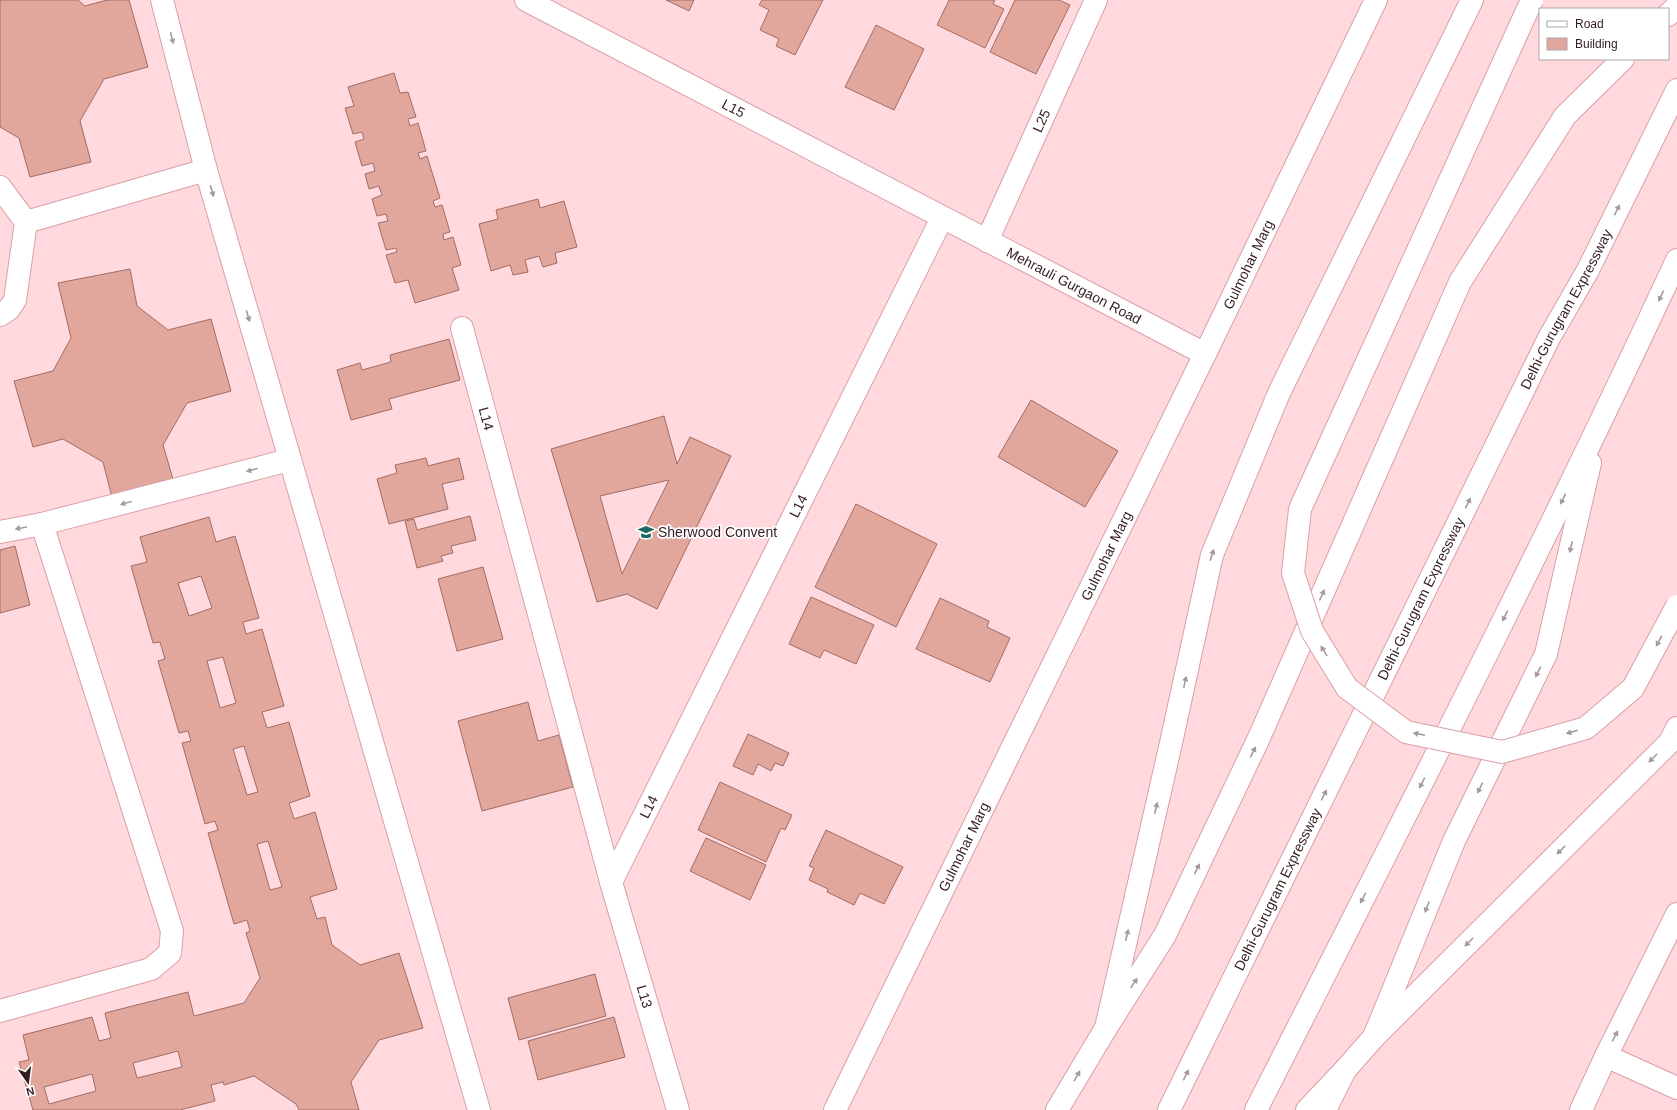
<svg xmlns="http://www.w3.org/2000/svg" width="1677" height="1110" font-family="Arial,sans-serif">
<style>
.building{fill:#e1a79d;stroke:#a26c64;fill-rule:evenodd}
.lines{fill:none;stroke-linecap:round;stroke-linejoin:round}
.street-casing{stroke:#da9fa7;stroke-width:24}
.secondary-casing{stroke:#da9fa7;stroke-width:24}
.highway-casing{stroke:#da9fa7;stroke-width:24}
.street{stroke:#fff;stroke-width:22}
.secondary{stroke:#fff;stroke-width:22}
.highway{stroke:#fff;stroke-width:22}
.primary-bridge-casing{stroke:#da9fa7;stroke-width:24;stroke-linecap:butt}
.primary-bridge{stroke:#fff;stroke-width:22}
.oneway{fill:#a4999b}
.labels{text-anchor:middle;dominant-baseline:central;stroke-width:3.5;stroke-linejoin:round;paint-order:stroke}
.street-label{font-size:14px;fill:#341d21;stroke:#fff}
.poi-label{font-size:14px;fill:#341d21;stroke:#fff;text-anchor:start}
</style>
<rect width="100%" height="100%" fill="#ffd9de"/>
<!-- building -->
<path class="building" d="M0,0h78l7,6 22,-6h22l19,67 -44,12 -24,42 11,41 -61,15 -11,-39 -19,-11z
M666,0h28l-5,11z
M762,0h61l-28,55 -19,-9 3,-7 -19,-9 9,-20 -10,-5z
M949,0h46l-2,4 11,5 -19,39 -48,-23z
M1015,0h44l11,5 -34,69 -46,-22z
M876,25l48,24 -30,61 -49,-23z
M394,73l6,20 8,-1 8,25 -8,2 2,7 8,-3 8,28 -8,2 2,6 7,-3 13,42 -7,3 2,6 7,-2 8,27 -7,2 1,6 9,-3 8,28 -9,3 7,22 -44,13 -7,-23 -13,3 -9,-28 11,-3 -1,-4 -10,2 -8,-27 10,-2 -2,-7 -9,2 -5,-17 10,-4 -3,-9 -10,3 -4,-15 10,-3 -2,-8 -11,3 -7,-24 9,-3 -2,-7 -9,2 -8,-26 9,-2 -6,-19z
M538,199l2,9 24,-7 13,46 -22,6 2,10 -14,4 -4,-11 -14,4 3,12 -15,3 -3,-10 -19,6 -12,-47 19,-5 -2,-9z
M130,269l7,37 31,24 43,-11 20,72 -44,12 -24,42 12,41 -62,15 -10,-39 -40,-23 -30,8 -19,-66 39,-10 18,-33 -13,-55z
M449,339l11,41 -71,19 3,10 -41,11 -14,-50 23,-7 2,7 29,-8 -1,-7z
M1031,400l87,51 -33,56 -87,-50z
M664,416l13,48 13,-27 41,19 -74,153 -30,-15 -30,8 -46,-153zM669,480l-47,94 -22,-78z
M426,458l2,8 31,-8 5,21 -22,5 6,25 -59,15 -12,-45 20,-6 -2,-8z
M856,504l81,40 -41,83 -81,-40z
M470,516l6,24 -25,6 2,7 -12,3 2,5 -26,7 -12,-47 9,-2 3,11z
M209,517l7,25 19,-6 24,82 -16,4 3,12 16,-5 22,77 -22,6 5,16 22,-6 21,74 -21,7 5,16 21,-7 22,77 -27,8 7,22 8,-2 7,28 28,20 39,-12 24,75 -44,12 -28,42 8,28h-60l-3,-6 -42,-28 -30,9 -1,-3 -12,3 4,16 -35,9h-147l-14,-48 10,-2 -6,-25 69,-18 7,24 12,-3 -6,-25 83,-21 6,24 50,-13 16,-25 -14,-45 4,-2 -3,-11 -13,4 -26,-91 10,-3 -3,-9 -10,3 -23,-81 9,-2 -3,-10 -9,2 -21,-72 7,-2 -5,-17 -7,1 -22,-77 16,-4 -7,-25zM201,576l11,32 -23,8 -11,-33zM223,657l13,46 -16,5 -13,-47zM244,746l14,46 -11,3 -14,-46zM268,841l14,46 -12,3 -13,-46zM178,1051l4,16 -45,11 -4,-15zM92,1074l4,17 -47,13 -5,-17z
M15,546l15,59 -30,8v-63z
M483,567l20,72 -46,12 -19,-72z
M811,597l63,28 -18,39 -32,-14 -4,8 -31,-14z
M940,598l49,23 -2,6 23,11 -20,44 -74,-33z
M528,702l10,39 21,-6 14,52 -91,24 -24,-90z
M748,734l41,19 -6,13 -8,-3 -4,8 -13,-7 -5,11 -20,-9z
M720,782l72,33 -7,15 -4,-2 -15,34 -68,-32z
M826,830l77,37 -19,37 -24,-11 -6,12 -27,-13 1,-3 -19,-9 5,-12 -5,-2z
M706,838l60,27 -16,35 -60,-29z
M595,974l11,42 -87,24 -11,-42z
M614,1017l11,40 -87,23 -10,-39z"/>
<g class="lines">
<defs>
<g id="street">
<path d="M162,0l44,170 273,940"/>
<path id="s1" d="M526,0l679,354"/>
<path d="M0,187l26,35 -11,78 -6,9 -9,6"/>
<path d="M26,222l180,-52"/>
<path id="s2" d="M987,241l109,-241"/>
<path id="s3" d="M462,328l149,554 67,228"/>
<path d="M0,532l42,-8 247,-64"/>
<path id="s4" d="M611,882l331,-664"/>
<path d="M0,1011l151,-42 19,-16 2,-22 -130,-407"/>
<path d="M1606,1056l71,32"/>
<path id="s5" d="M835,1110l370,-756 171,-354"/>
<path d="M1581,1110l25,-54 71,-142"/>
</g>
<path id="secondary" d="M1057,1110l49,-82 65,-285 41,-188 67,-162 193,-393
M1325,1110l20,-40 29,-33 296,-295 7,-14"/>
<g id="highway">
<path d="M1668,15l9,-9"/>
<path d="M1106,1028l59,-93 93,-195 202,-458 105,-166 58,-57"/>
<path d="M1374,1037l80,-196 92,-187 44,-191"/>
<path id="s6" d="M1169,1110l380,-772 39,-68 89,-180"/>
<path d="M1256,1110c143,-282 288,-563 421,-850"/>
<path d="M1307,1110l38,-40"/>
</g>
</defs>
<!-- street casing -->
<use href="#street" class="street-casing"/>
<!-- secondary casing -->
<use href="#secondary" class="secondary-casing"/>
<!-- highway casing -->
<use href="#highway" class="highway-casing"/>
<!-- street -->
<use href="#street" class="street"/>
<!-- secondary -->
<use href="#secondary" class="secondary"/>
<!-- highway -->
<use href="#highway" class="highway"/>
<defs>
<path id="primary-bridge" d="M1532,0l-232,509 -7,64 19,58 35,57 59,44 96,20 84,-24 47,-40 44,-82"/>
</defs>
<!-- primary-bridge casing -->
<use href="#primary-bridge" class="primary-bridge-casing"/>
<!-- primary-bridge -->
<use href="#primary-bridge" class="primary-bridge"/>
</g>
<!-- one-way arrows -->
<defs><path id="oneway-solid" d="M-6-.8H1V-3.2L6.5 0L1 3.2V.8H-6Z"/></defs>
<g class="oneway">
<use href="#oneway-solid" transform="translate(172 38) rotate(76)"/>
<use href="#oneway-solid" transform="translate(212 191) rotate(74)"/>
<use href="#oneway-solid" transform="translate(1617 210) rotate(-64)"/>
<use href="#oneway-solid" transform="translate(1661 296) rotate(115)"/>
<use href="#oneway-solid" transform="translate(248 316) rotate(74)"/>
<use href="#oneway-solid" transform="translate(252 470) rotate(165)"/>
<use href="#oneway-solid" transform="translate(1563 499) rotate(116)"/>
<use href="#oneway-solid" transform="translate(126 503) rotate(165)"/>
<use href="#oneway-solid" transform="translate(1468 503) rotate(-64)"/>
<use href="#oneway-solid" transform="translate(21 528) rotate(170)"/>
<use href="#oneway-solid" transform="translate(1571 547) rotate(103)"/>
<use href="#oneway-solid" transform="translate(1212 555) rotate(-72)"/>
<use href="#oneway-solid" transform="translate(1322 595) rotate(-66)"/>
<use href="#oneway-solid" transform="translate(1505 616) rotate(116)"/>
<use href="#oneway-solid" transform="translate(1659 641) rotate(119)"/>
<use href="#oneway-solid" transform="translate(1324 651) rotate(-122)"/>
<use href="#oneway-solid" transform="translate(1538 672) rotate(116)"/>
<use href="#oneway-solid" transform="translate(1185 682) rotate(-78)"/>
<use href="#oneway-solid" transform="translate(1572 732) rotate(164)"/>
<use href="#oneway-solid" transform="translate(1419 734) rotate(-168)"/>
<use href="#oneway-solid" transform="translate(1253 752) rotate(-64)"/>
<use href="#oneway-solid" transform="translate(1653 758) rotate(135)"/>
<use href="#oneway-solid" transform="translate(1422 783) rotate(117)"/>
<use href="#oneway-solid" transform="translate(1480 788) rotate(116)"/>
<use href="#oneway-solid" transform="translate(1324 795) rotate(-64)"/>
<use href="#oneway-solid" transform="translate(1156 808) rotate(-77)"/>
<use href="#oneway-solid" transform="translate(1561 850) rotate(135)"/>
<use href="#oneway-solid" transform="translate(1197 869) rotate(-64)"/>
<use href="#oneway-solid" transform="translate(1363 898) rotate(117)"/>
<use href="#oneway-solid" transform="translate(1427 907) rotate(112)"/>
<use href="#oneway-solid" transform="translate(1127 935) rotate(-77)"/>
<use href="#oneway-solid" transform="translate(1469 942) rotate(135)"/>
<use href="#oneway-solid" transform="translate(1134 983) rotate(-57)"/>
<use href="#oneway-solid" transform="translate(1615 1036) rotate(-63)"/>
<use href="#oneway-solid" transform="translate(1186 1075) rotate(-64)"/>
<use href="#oneway-solid" transform="translate(1077 1076) rotate(-60)"/>
</g>
<!-- icons -->
<defs>
<symbol id="school-bare" viewBox="-9 -9 18 18"><path d="M0-5L7-2L0 1L-7-2ZM-4 1L0 2.5L4 1V4Q0 6-4 4Z" fill="#1c6864" stroke="#fff" stroke-width="2.5" paint-order="stroke"/></symbol>
</defs>
<g fill-rule="evenodd">
<use href="#school-bare" x="635" y="521" width="22" height="22"/>
</g>
<g class="labels">
<!-- street labels -->
<g class="street-label">
<text stroke="none"><textPath href="#s1" startOffset="234">L15</textPath></text>
<text stroke="none"><textPath href="#s2" startOffset="132">L25</textPath></text>
<text stroke="none"><textPath href="#s5" startOffset="941">Gulmohar Marg</textPath></text>
<text stroke="none"><textPath href="#s1" startOffset="618">Mehrauli Gurgaon Road</textPath></text>
<text stroke="none"><textPath href="#s6" startOffset="894">Delhi-Gurugram Expressway</textPath></text>
<text stroke="none"><textPath href="#s3" startOffset="94">L14</textPath></text>
<text stroke="none"><textPath href="#s4" startOffset="420">L14</textPath></text>
<text stroke="none"><textPath href="#s5" startOffset="617">Gulmohar Marg</textPath></text>
<text stroke="none"><textPath href="#s6" startOffset="570">Delhi-Gurugram Expressway</textPath></text>
<text stroke="none"><textPath href="#s4" startOffset="84">L14</textPath></text>
<text stroke="none"><textPath href="#s5" startOffset="293">Gulmohar Marg</textPath></text>
<text stroke="none"><textPath href="#s6" startOffset="246">Delhi-Gurugram Expressway</textPath></text>
<text stroke="none"><textPath href="#s3" startOffset="693">L13</textPath></text>
</g>
<!-- poi labels -->
<g class="poi-label">
<text x="658" y="532">Sherwood Convent</text>
</g>
</g>
<!-- legend -->
<rect x="1539" y="8" width="130" height="52" fill="#ffffff" stroke="#aea5a6"/>
<rect x="1547" y="21" width="20" height="6" fill="#ffffff" stroke="#aea5a6"/>
<text x="1575" y="28" font-size="12" fill="#341d21">Road</text>
<rect x="1547" y="38" width="20" height="12" fill="#e1a79d" stroke="#aea5a6"/>
<text x="1575" y="48" font-size="12" fill="#341d21">Building</text>
<!-- north arrow -->
<g transform="translate(28 1082) rotate(166)" stroke="#ffffff" stroke-width="3" paint-order="stroke">
<path d="M0-3L7 15L0 10L-7 15Z" fill="#341d21"/>
<text y="-6" font-size="11" font-weight="bold" text-anchor="middle" fill="#341d21">N</text>
</g>
</svg>
